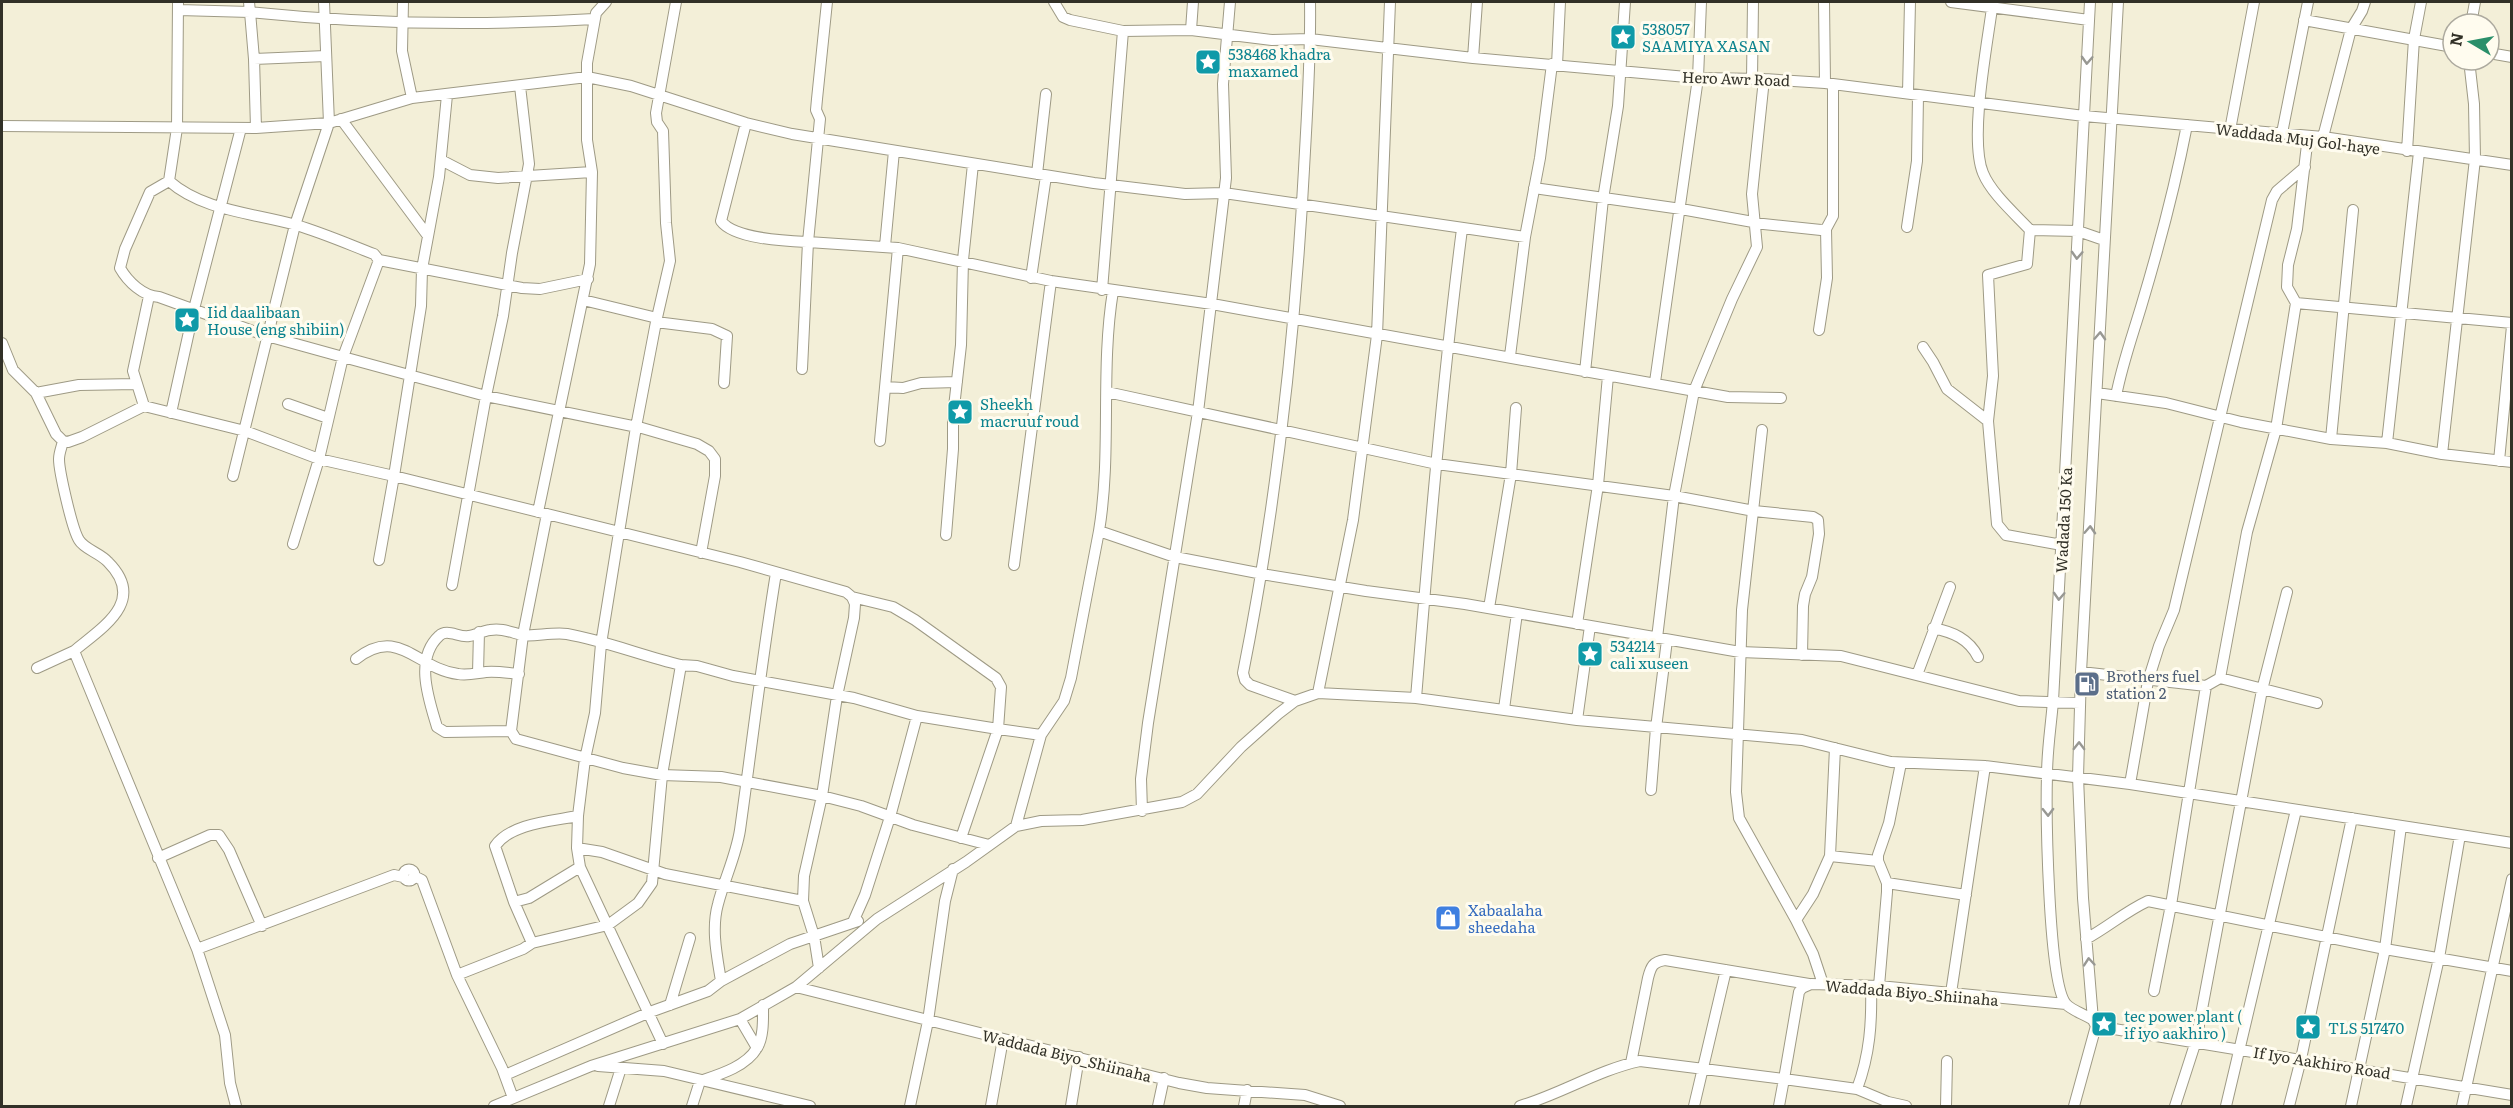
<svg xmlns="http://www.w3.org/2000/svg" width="2513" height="1108" font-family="Literata,serif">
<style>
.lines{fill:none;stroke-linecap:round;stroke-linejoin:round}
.minor-casing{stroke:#9e9a85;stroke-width:12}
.minor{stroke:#fff;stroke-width:10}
.oneway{stroke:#989893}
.labels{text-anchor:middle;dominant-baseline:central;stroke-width:6;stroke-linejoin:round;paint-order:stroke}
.culture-label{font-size:15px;fill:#0d838f;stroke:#fffcef;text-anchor:start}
.street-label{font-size:15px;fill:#313027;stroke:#fffcef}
.service-label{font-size:15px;fill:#4e5e75;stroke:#fffcef;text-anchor:start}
.shop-label{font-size:15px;fill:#366cbe;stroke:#fffcef;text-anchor:start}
</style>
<rect width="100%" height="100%" fill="#f3efd8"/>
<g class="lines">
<defs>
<path id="minor" d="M178,2l-1,126 -8,53 -19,11 -25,57 -5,19c8,14 23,28 39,29l108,39 76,21 143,39 156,32 55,16 12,7 6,8v17l-14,77
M249,2l1,10c115,12 229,14 344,7
M403,2l-1,49 10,47
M827,2l-10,97 -1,11 4,9 -12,123 90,6 153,33 161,23 516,93 53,1
M1054,2l9,15 7,3 53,11 68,-1 81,10 38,-1 163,19 225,20 66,1 61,4 259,33 239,21 189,28
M1824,2l1,81
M1951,2l138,18
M2090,2l-37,699c-2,25 -6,49 -6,74 -1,36 1,207 19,229 5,6 20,11 27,16
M1992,8c-5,38 -23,131 -9,165 8,20 32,41 47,57l48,1 26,9
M179,10l71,2 4,47 2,69
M2304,20l149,27
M2471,24l4,-22
M1191,30l2,-28
M2489,53l23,4
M1473,58l4,-56
M254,59l72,-3
M1557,65l3,-63
M1752,79l1,-77
M1908,93l2,-91
M447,95l-8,82 -17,92 -1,37 -27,170 346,86 106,30 6,5 3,7 -1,14 -17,78 -15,100 -18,80 -1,25 11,35 5,32
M341,119l87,117
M746,123l-25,98c13,18 65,20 87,21l-6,127
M2,126l254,2 73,-5 83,-25 175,-21 44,9 115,37 46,11 302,49 91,11 39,-1 301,44 15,-79 12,-94
M2230,130l24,-128
M2282,133l26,-131
M2323,137l28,-108 11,-18 3,-9
M2407,151l7,-112 7,-37
M441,160l29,15 28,3 94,-6
M1037,174l9,-80
M169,181c34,30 85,32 127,44 27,8 52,19 78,29l5,6 143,28 18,1 48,-10
M1534,188l147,21 72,13
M1754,223l67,7 5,-1
M1907,227l10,-66 1,-66
M2030,230l-3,34 -39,11 5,101 -5,45 9,103 9,11 56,10
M885,246l9,-95
M1031,278l15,-102
M1102,290l21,-259
M1113,291c-13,79 -1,161 -14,240l76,26 93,18 98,16 99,13 275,48 101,4 178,45 61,2
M583,300l74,18
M2296,303l216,20
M656,322l56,7 15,7 -3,47
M1819,330l8,-52 -1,-49 7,-13v-132
M2,343l11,27 23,23 20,41 7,7 5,1 14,-5 62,-31 101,25 74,28 75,17 -15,84
M1923,347l10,15 14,27 41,32
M1510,356l15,-119
M1585,372l18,-173 15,-93 7,-104
M1655,382l43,-304 3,-76
M885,387l18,1 18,-5 36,-1
M1107,392l330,72 237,32 80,15 59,6 5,3 1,14 -7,43 -7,17 -2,12 -1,49
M36,393l43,-8 57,-1
M2097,393l69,10 75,19 90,17 56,4 55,11 70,8
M2116,396c6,-31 16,-59 25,-89 18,-60 34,-120 46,-182
M288,404l40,14
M144,406l-11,-35 16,-75
M171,413l23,-104 47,-181
M1762,430l-20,180 -6,182 3,26 57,102 17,34 10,30
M2331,439l22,-229
M63,441c-1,5 -4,12 -4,18 0,12 13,70 20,81 5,9 21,13 29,22 39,39 -5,65 -34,89
M880,441l18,-193
M2387,443l32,-291
M2442,454l33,-295 -1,-55 -5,-44
M2499,461l13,-135
M233,476l62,-251 34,-102 -5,-121
M538,512l52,-248 2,-92 -5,-32v-77l9,-50 10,-11
M547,514l-24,121 -12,96 5,8 107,29 39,7 59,2 101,19 39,10 52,19 76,20
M946,535l7,-86v-33l8,-71 2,-85 10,-96
M293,544l26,-85 24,-102 36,-97
M1014,565l37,-284
M452,585l34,-189 17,-80 9,-63 17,-89 -9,-78
M852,597l41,10 22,13 81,58 5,9 -3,42 43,6 23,-34 7,-23 28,-147
M1489,608l22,-134 5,-66
M1577,624l21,-139 10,-109
M1933,628c20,4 36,11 45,29
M1657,638l17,-142 20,-105 38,-92 25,-52 -5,-53 12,-115
M356,659c43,-34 61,10 102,15 9,2 19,-1 28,-2 11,-1 22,1 33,2
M37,668l37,-17 123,298 28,86 5,48 6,23
M2081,672l125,14
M478,673l1,-41
M1917,675l33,-88
M2220,678l97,25
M1318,693l35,-173 24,-185 13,-333
M1416,698c13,-157 26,-313 46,-469
M1295,701l-45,-16 -5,-5 -2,-7c33,-166 52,-335 61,-504 3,-56 7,-112 6,-167
M1504,709l13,-96
M917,716l81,13 -37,109
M1577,720l13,-94
M511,731l-66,1 -8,-5c-8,-27 -23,-68 2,-91 8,-8 20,2 30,0 7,-1 13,-5 21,-6 12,-2 20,2 32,5 11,2 30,-3 45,-1 39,7 76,22 114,31l16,1 36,10 121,22 63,18 -27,101 -25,78 -12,27
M2130,784l18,-103 11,-35 15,-36 98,-410 5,-9 28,-24
M1651,790l5,-62 11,-88
M1142,811l-1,-32 7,-56 50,-311 28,-234 -3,-94 7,-82
M1016,826l25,-91
M577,848l25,4 63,22 138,27
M1830,856l48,5
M158,858l52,-23h9l10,15 33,76
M403.5 875a5.5 5.5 0 1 1 11 0a5.5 5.5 0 1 1-11 0Z
M414,876l8,4 35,95
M1887,883l79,12
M514,902l15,-4 51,-31
M1796,920l17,-26 17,-38 5,-108
M2086,939c22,-12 40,-28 62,-38l237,48 127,22
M532,943l-18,-41 -19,-56c16,-23 58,-25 83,-30
M197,949l197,-74 9,2
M721,981c-4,-25 -10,-52 -3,-77 6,-24 18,-48 22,-74 12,-86 22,-172 36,-257
M1879,986l8,-94v-9l-9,-22v-6l11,-32 12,-60
M796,987l383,96 28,5 98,7 35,11
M2154,991l17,-86 35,-219 14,-8 27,-146 29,-103 20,-126 -9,-16 1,-22 9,-36 11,-93
M1951,993l34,-227
M670,1005l20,-67
M740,1019l17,29
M2096,1026l416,69
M663,1044l-83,-177 -3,-19 1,-32 7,-57 10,-46 6,-69 35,-217 20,-105 14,-61 -4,-38 -3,-92 -6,-9 -1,-9 20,-111
M1631,1063l17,-85c3,-12 5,-16 17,-18l144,24
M598,1066l66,5 146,35
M505,1075l145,-63 58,-21 13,-10 69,-37 68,-23
M1857,1089l31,13 18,4
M513,1098l-11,-30 -45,-93 66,-26 9,-6 76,-18 30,-22 14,-20 10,-108 19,-110
M494,1106l97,-40 149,-47 56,-32 81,-68 89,-57 50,-36 25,-5 41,-1 100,-18 15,-8 44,-47 37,-33 17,-13 23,-8 98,5 161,22 225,20 89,22 94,4 145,18 382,59
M609,1106l12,-38
M692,1106l8,-25c18,-6 46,-14 57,-33 7,-11 6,-30 6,-43
M910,1106l18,-85 17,-120 8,-32
M991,1106l12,-67
M1071,1106l8,-49
M1158,1106l6,-28
M1244,1106l3,-16
M1520,1106c41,-12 78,-36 120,-45l144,18 15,-87 3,-4 9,-4 68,2 187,18
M1694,1106l32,-136
M1779,1106l5,-27 73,10c13,-35 15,-67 14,-103
M1946,1106l1,-45
M2074,1106l22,-80 -3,-6 -10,-122 -5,-121 3,-105 37,-670
M2175,1106l21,-65 66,-351 25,-98
M2226,1106l70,-296
M2289,1106l12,-47 51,-241
M2351,1106l34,-157 16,-123
M2406,1106l33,-148 21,-123
M2462,1106l50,-227"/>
</defs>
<!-- minor casing -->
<use href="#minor" class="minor-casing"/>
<!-- minor -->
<use href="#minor" class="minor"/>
</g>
<!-- one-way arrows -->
<defs><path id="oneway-chevron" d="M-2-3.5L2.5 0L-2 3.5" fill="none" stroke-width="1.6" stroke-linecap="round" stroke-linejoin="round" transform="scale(1.5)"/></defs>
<g class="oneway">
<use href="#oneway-chevron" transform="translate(2087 60) rotate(93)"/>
<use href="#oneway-chevron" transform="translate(2077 255) rotate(93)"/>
<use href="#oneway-chevron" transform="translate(2100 336) rotate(-87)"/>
<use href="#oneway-chevron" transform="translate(2090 530) rotate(-87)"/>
<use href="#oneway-chevron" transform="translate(2059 596) rotate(93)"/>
<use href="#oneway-chevron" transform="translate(2079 746) rotate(-89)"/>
<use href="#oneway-chevron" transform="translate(2048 812) rotate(89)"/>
<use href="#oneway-chevron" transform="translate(2089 962) rotate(-95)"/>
</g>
<!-- icons -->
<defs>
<symbol id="sight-square" viewBox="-11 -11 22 22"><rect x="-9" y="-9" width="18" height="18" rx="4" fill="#0f9aa8" stroke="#fffcef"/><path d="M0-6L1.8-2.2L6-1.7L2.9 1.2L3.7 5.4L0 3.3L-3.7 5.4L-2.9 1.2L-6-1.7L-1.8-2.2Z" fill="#fff"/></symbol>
<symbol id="fuel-square" viewBox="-11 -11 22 22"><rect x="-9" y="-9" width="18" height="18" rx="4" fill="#5c6f8a" stroke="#fffcef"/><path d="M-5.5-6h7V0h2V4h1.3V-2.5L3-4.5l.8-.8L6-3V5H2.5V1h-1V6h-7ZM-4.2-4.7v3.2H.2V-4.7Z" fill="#fff"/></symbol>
<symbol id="shop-square" viewBox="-11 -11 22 22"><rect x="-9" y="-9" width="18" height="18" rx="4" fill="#3f7fe0" stroke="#fffcef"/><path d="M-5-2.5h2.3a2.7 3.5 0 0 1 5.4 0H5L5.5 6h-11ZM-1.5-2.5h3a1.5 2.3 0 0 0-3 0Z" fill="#fff"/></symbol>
</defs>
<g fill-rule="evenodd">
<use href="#sight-square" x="1608" y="22" width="30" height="30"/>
<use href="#sight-square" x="1193" y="47" width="30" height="30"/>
<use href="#sight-square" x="172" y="305" width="30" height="30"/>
<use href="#sight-square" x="945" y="397" width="30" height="30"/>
<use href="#sight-square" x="1575" y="639" width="30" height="30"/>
<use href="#fuel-square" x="2072" y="669" width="30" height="30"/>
<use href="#shop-square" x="1433" y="903" width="30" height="30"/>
<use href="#sight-square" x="2089" y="1009" width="30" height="30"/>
<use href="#sight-square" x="2293" y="1012" width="30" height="30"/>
</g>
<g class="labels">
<!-- culture labels -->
<g class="culture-label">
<text x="1642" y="28">538057<tspan x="1642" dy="17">SAAMIYA XASAN</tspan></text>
<text x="1228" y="53">538468 khadra<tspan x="1228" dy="17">maxamed</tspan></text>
<text x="207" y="311">Iid daalibaan<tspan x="207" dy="17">House (eng shibiin)</tspan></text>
<text x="980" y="403">Sheekh<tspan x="980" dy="17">macruuf roud</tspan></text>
<text x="1610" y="645">534214<tspan x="1610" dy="17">cali xuseen</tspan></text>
<text x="2124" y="1015">tec power plant (<tspan x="2124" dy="17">if iyo aakhiro )</tspan></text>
<text x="2328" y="1027">TLS 517470</text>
</g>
<!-- street labels -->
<g class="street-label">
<text transform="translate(1736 78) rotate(2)">Hero Awr Road</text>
<text transform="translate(2298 138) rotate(7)">Waddada Muj Gol-haye</text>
<text transform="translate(2063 520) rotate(-87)">Wadada 150 Ka</text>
<text transform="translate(1912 992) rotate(5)">Waddada Biyo_Shiinaha</text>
<text transform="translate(1067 1055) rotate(14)">Waddada Biyo_Shiinaha</text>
<text transform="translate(2322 1062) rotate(9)">If Iyo Aakhiro Road</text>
</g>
<!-- service labels -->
<g class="service-label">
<text x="2106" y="675">Brothers fuel<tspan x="2106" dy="17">station 2</tspan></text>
</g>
<!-- shop labels -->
<g class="shop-label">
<text x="1468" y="909">Xabaalaha<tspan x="1468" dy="17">sheedaha</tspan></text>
</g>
</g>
<!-- border -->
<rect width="2513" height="1108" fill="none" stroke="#313027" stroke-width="6"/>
<!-- north arrow -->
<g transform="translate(2471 42) rotate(280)"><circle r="28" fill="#fffcef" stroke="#adaa9f" stroke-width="1.5"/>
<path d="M0-4.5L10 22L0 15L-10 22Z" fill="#2a8f6a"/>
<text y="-9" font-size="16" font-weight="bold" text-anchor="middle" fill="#313027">N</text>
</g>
</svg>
